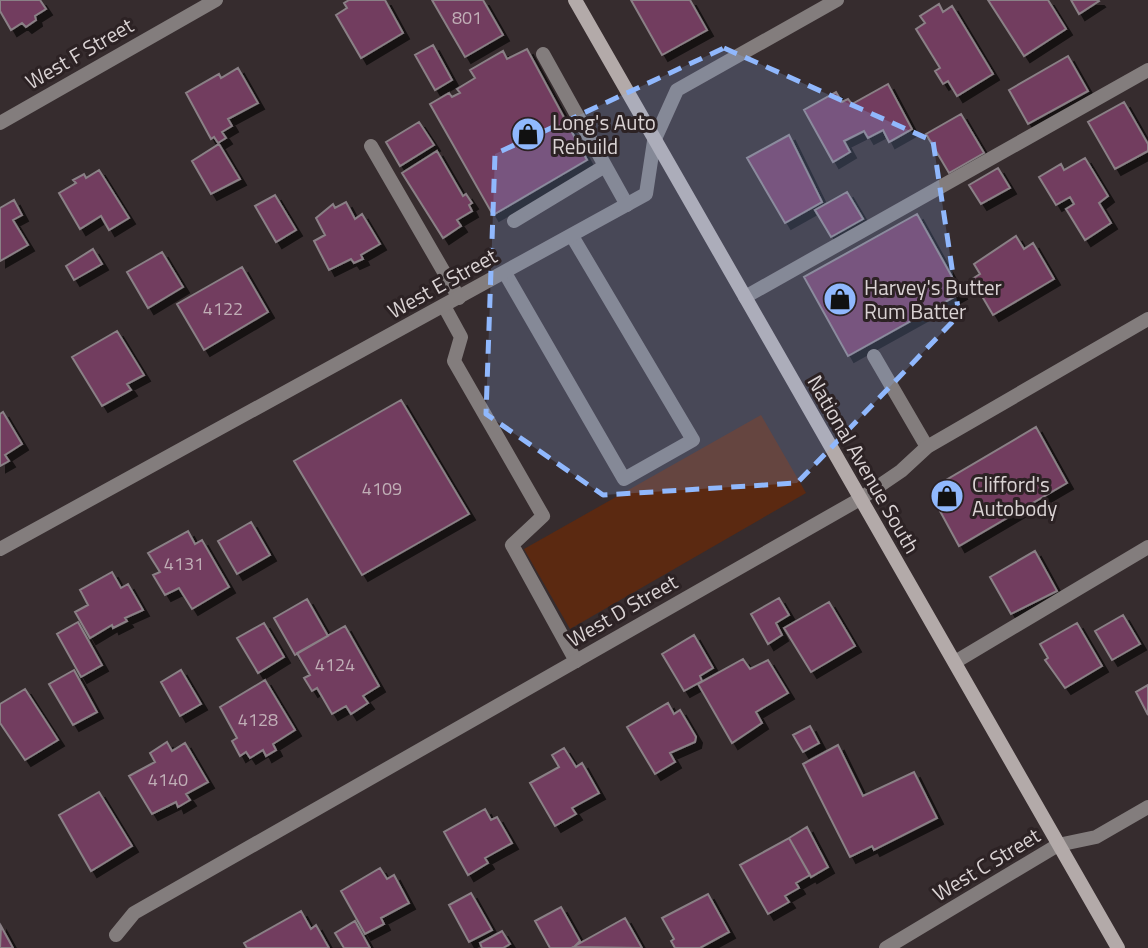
<svg xmlns="http://www.w3.org/2000/svg" width="1148" height="948" font-family="'Titillium Web',sans-serif">
<style>
.green{fill:#5b2911}
.building{fill:#723e5e;stroke:#8a8086;stroke-width:2;filter:url(#shadow)}
.lines{fill:none;stroke-linecap:round;stroke-linejoin:round}
.service{stroke:#837d7d;stroke-width:14}
.minor{stroke:#837d7d;stroke-width:14}
.secondary{stroke:#b3aaa9;stroke-width:14}
.marked{fill:#90b8fd;fill-opacity:0.2;stroke:#90b8fd;stroke-width:5;stroke-dasharray:14 9;stroke-linejoin:round}
.labels{text-anchor:middle;dominant-baseline:central;stroke-width:6;stroke-linejoin:round;paint-order:stroke}
.number-label{font-size:18px;fill:#c0aeb6}
.street-label{font-size:21px;fill:#dad3d4;stroke:#2c2224}
.poi-label{font-size:21px;fill:#dad3d4;stroke:#2c2224;text-anchor:start}
</style>
<defs>
<filter id="shadow"><feDropShadow dx="6" dy="6" stdDeviation="0" flood-color="#0009"/></filter>
</defs>
<rect width="100%" height="100%" fill="#362c2e"/>
<!-- green -->
<path class="green" d="M761,415l45,78 -236,136 -46,-80z"/>
<!-- building -->
<path class="building" d="M0,0h40l6,9 -11,7 1,4 -10,7 -4,-4 -11,7 -11,-19z
M349,0h36l18,33 -42,25 -25,-43 11,-7 -3,-5z
M432,0h51l20,35 -38,22z
M631,0h59l17,30 -45,25z
M988,0h60l18,29 -42,27z
M1071,0h27l1,1 -20,13z
M939,4l4,8 9,-6 41,68 -36,22 -9,-15 -5,3 -8,-13 5,-3 -24,-39 9,-6 -5,-7z
M433,45l19,35 -17,10 -20,-35z
M527,49l60,111 -94,55 -63,-111 19,-11 3,4 8,-4 -3,-4 18,-11 -5,-8 33,-19 4,8z
M1068,56l20,35 -60,33 -19,-34z
M238,68l20,35 -30,16 4,7 -10,6 4,6 -8,5 -4,-6 -3,2 -25,-46 33,-19 2,4z
M888,84l24,45 -23,13 -6,-12 -15,8 -4,-7 -20,10 6,11 -17,10 -29,-52 32,-18 6,10 6,-3 4,5z
M1124,102l24,42v7l-33,18 -27,-47z
M961,114l23,39 -35,20 -23,-39z
M419,122l15,23 -34,21 -14,-24z
M789,135l33,67 -37,21 -38,-65z
M219,144l21,35 -29,15 -19,-33z
M437,151l26,45 3,-2 6,9 -3,2 3,6 -15,9 4,6 -18,12 -41,-65z
M1085,158l23,38 -9,7 12,20 -26,17 -19,-31 8,-5 -4,-7 -14,8 -17,-28 22,-13 3,6z
M998,168l12,20 -29,16 -12,-19z
M99,170l30,48 -20,12 -8,-14 -21,13 -21,-36 17,-10 -3,-3 11,-6 2,4z
M847,192l16,27 -32,18 -16,-27z
M275,195l21,35 -20,12 -21,-36z
M14,200l8,15 -9,5 15,25 -28,16v-53z
M346,202l9,17 7,-5 18,30 -19,11 2,4 -9,4 -3,-4 -22,11 -15,-29 11,-6 -9,-17 17,-14 2,4z
M917,214l44,79 -113,63 -44,-79z
M1016,236l8,13 9,-6 21,36 -61,36 -21,-36 8,-5 -6,-10z
M93,249l9,15 -28,16 -8,-14z
M162,252l21,35 -35,21 -21,-36z
M242,267l26,45 -64,38 -27,-46z
M117,331l27,44 -17,9 4,6 -29,16 -30,-49z
M401,400l68,114 -107,61 -68,-114z
M3,412l19,32 -17,11 4,6 -9,5v-52z
M1036,427l31,56 -108,63 -25,-46 7,-17z
M251,522l19,33 -33,19 -19,-33z
M188,531l7,13 7,-4 27,47 -37,22 -13,-21 -14,7 -12,-20 7,-3 -12,-19z
M1035,551l22,40 -46,23 -21,-37z
M112,572l9,16 7,-4 15,26 -18,8 2,3 -14,7 -1,-3 -22,13 -15,-26 13,-7 -8,-15z
M779,598l10,17 -13,8 6,12 -14,9 -17,-30z
M307,599l21,37 -33,19 -21,-37z
M829,602l26,44 -44,26 -27,-44z
M1123,615l17,29 -28,16 -17,-29z
M78,622l24,43 -21,12 -24,-43z
M264,623l20,34 -26,16 -21,-35z
M1077,623l25,43 -37,22 -20,-28 3,-2 -8,-14z
M345,626l34,60 -16,10 5,7 -17,11 -5,-8 -14,8 -15,-26 -5,3 -8,-13 6,-3 -13,-22z
M694,635l19,33 -13,8 2,5 -18,10 -22,-37z
M743,659l7,10 18,-9 20,33 -32,19 6,11 -30,20 -34,-59z
M74,670l23,42 -24,13 -24,-41z
M181,670l20,34 -21,12 -19,-34z
M265,680l30,50 -22,14 3,6 -10,6 -3,-6 -13,8 -4,-6 -6,4 -8,-15 5,-3 -17,-31z
M1148,685v30l-12,-23z
M25,689l33,51 -33,20 -25,-37v-19z
M668,703l6,11 6,-4 16,27 -1,5 -25,11 5,9 -20,12 -28,-47z
M810,726l9,17 -16,9 -10,-17z
M167,742l5,9 13,-8 23,39 -22,12 4,6 -12,7 -2,-5 -24,12 -23,-38 26,-14 -5,-9z
M838,745l25,51 51,-24 23,46 -63,32 -2,-4 -22,11 -47,-93z
M564,748l12,19 6,-4 17,30 -27,15 4,6 -21,12 -25,-43 29,-16 -7,-12z
M99,792l33,54 -41,25 -32,-56z
M485,809l6,11 6,-3 15,26 -27,15 3,5 -20,12 -24,-43z
M807,827l21,40 -17,10 -22,-39z
M789,838l21,37 -14,8 3,5 -14,8 4,6 -21,12 -28,-49z
M380,868l7,11 7,-4 15,28 -28,15 3,6 -19,10 -24,-43z
M471,893l21,37 -23,12 -20,-37z
M708,894l21,38 -29,16h-25l-4,-7 3,-2 -12,-21z
M561,907l19,34 -7,7h-23l-15,-27z
M301,911l10,18 5,-4 13,23h-82l-3,-5z
M625,918l17,30 -69,-1z
M355,921l15,27h-26l-9,-15z
M1,926l12,22h-13z
M502,931l8,13 -7,4h-21l-2,-5z"/>
<g class="lines">
<!-- service -->
<path class="service" d="M543,54l84,151
M371,146l88,152
M514,221l91,-55
M505,273l119,206 69,-39 -121,-204
M745,297l403,-227
M444,306l17,31 -7,24 89,155 -31,29 64,116
M874,356l53,91
M955,662l193,-115"/>
<!-- minor -->
<path class="minor" d="M0,123l216,-123
M0,549l646,-355 8,-53 23,-51 160,-90
M116,935l18,-22 726,-414 41,-28 26,-24 221,-128
M886,948l172,-103 38,-8 52,-30"/>
<!-- secondary -->
<path class="secondary" d="M575,0l543,948"/>
</g>
<!-- marked area -->
<path class="marked" d="M724,48l209,93 26,174 -162,168 -194,12 -117,-81 9,-260z"/>
<!-- icons -->
<defs>
<symbol id="shop-disc" viewBox="-11 -11 22 22"><circle r="9.5" fill="#90b8fd" stroke="#2c2224"/><path d="M-5-2.5h2.3a2.7 3.5 0 0 1 5.4 0H5L5.5 6h-11ZM-1.5-2.5h3a1.5 2.3 0 0 0-3 0Z" fill="#111"/></symbol>
</defs>
<g fill-rule="evenodd">
<use href="#shop-disc" x="509" y="115" width="38" height="38"/>
<use href="#shop-disc" x="821" y="280" width="38" height="38"/>
<use href="#shop-disc" x="928" y="477" width="38" height="38"/>
</g>
<g class="labels">
<!-- number labels -->
<g class="number-label">
<text x="467" y="17">801</text>
<text x="223" y="308">4122</text>
<text x="382" y="488">4109</text>
<text x="184" y="563">4131</text>
<text x="335" y="664">4124</text>
<text x="258" y="719">4128</text>
<text x="168" y="779">4140</text>
</g>
<!-- street labels -->
<g class="street-label">
<text transform="translate(79 53) rotate(-30)">West F Street</text>
<text transform="translate(442 283) rotate(-29)">West E Street</text>
<text transform="translate(864 464) rotate(60)">National Avenue South</text>
<text transform="translate(622 610) rotate(-30)">West D Street</text>
<text transform="translate(986 864) rotate(-31)">West C Street</text>
</g>
<!-- poi labels -->
<g class="poi-label">
<text x="552" y="122">Long's Auto<tspan x="552" dy="24">Rebuild</tspan></text>
<text x="864" y="287">Harvey's Butter<tspan x="864" dy="24">Rum Batter</tspan></text>
<text x="972" y="484">Clifford's<tspan x="972" dy="24">Autobody</tspan></text>
</g>
</g>
</svg>
